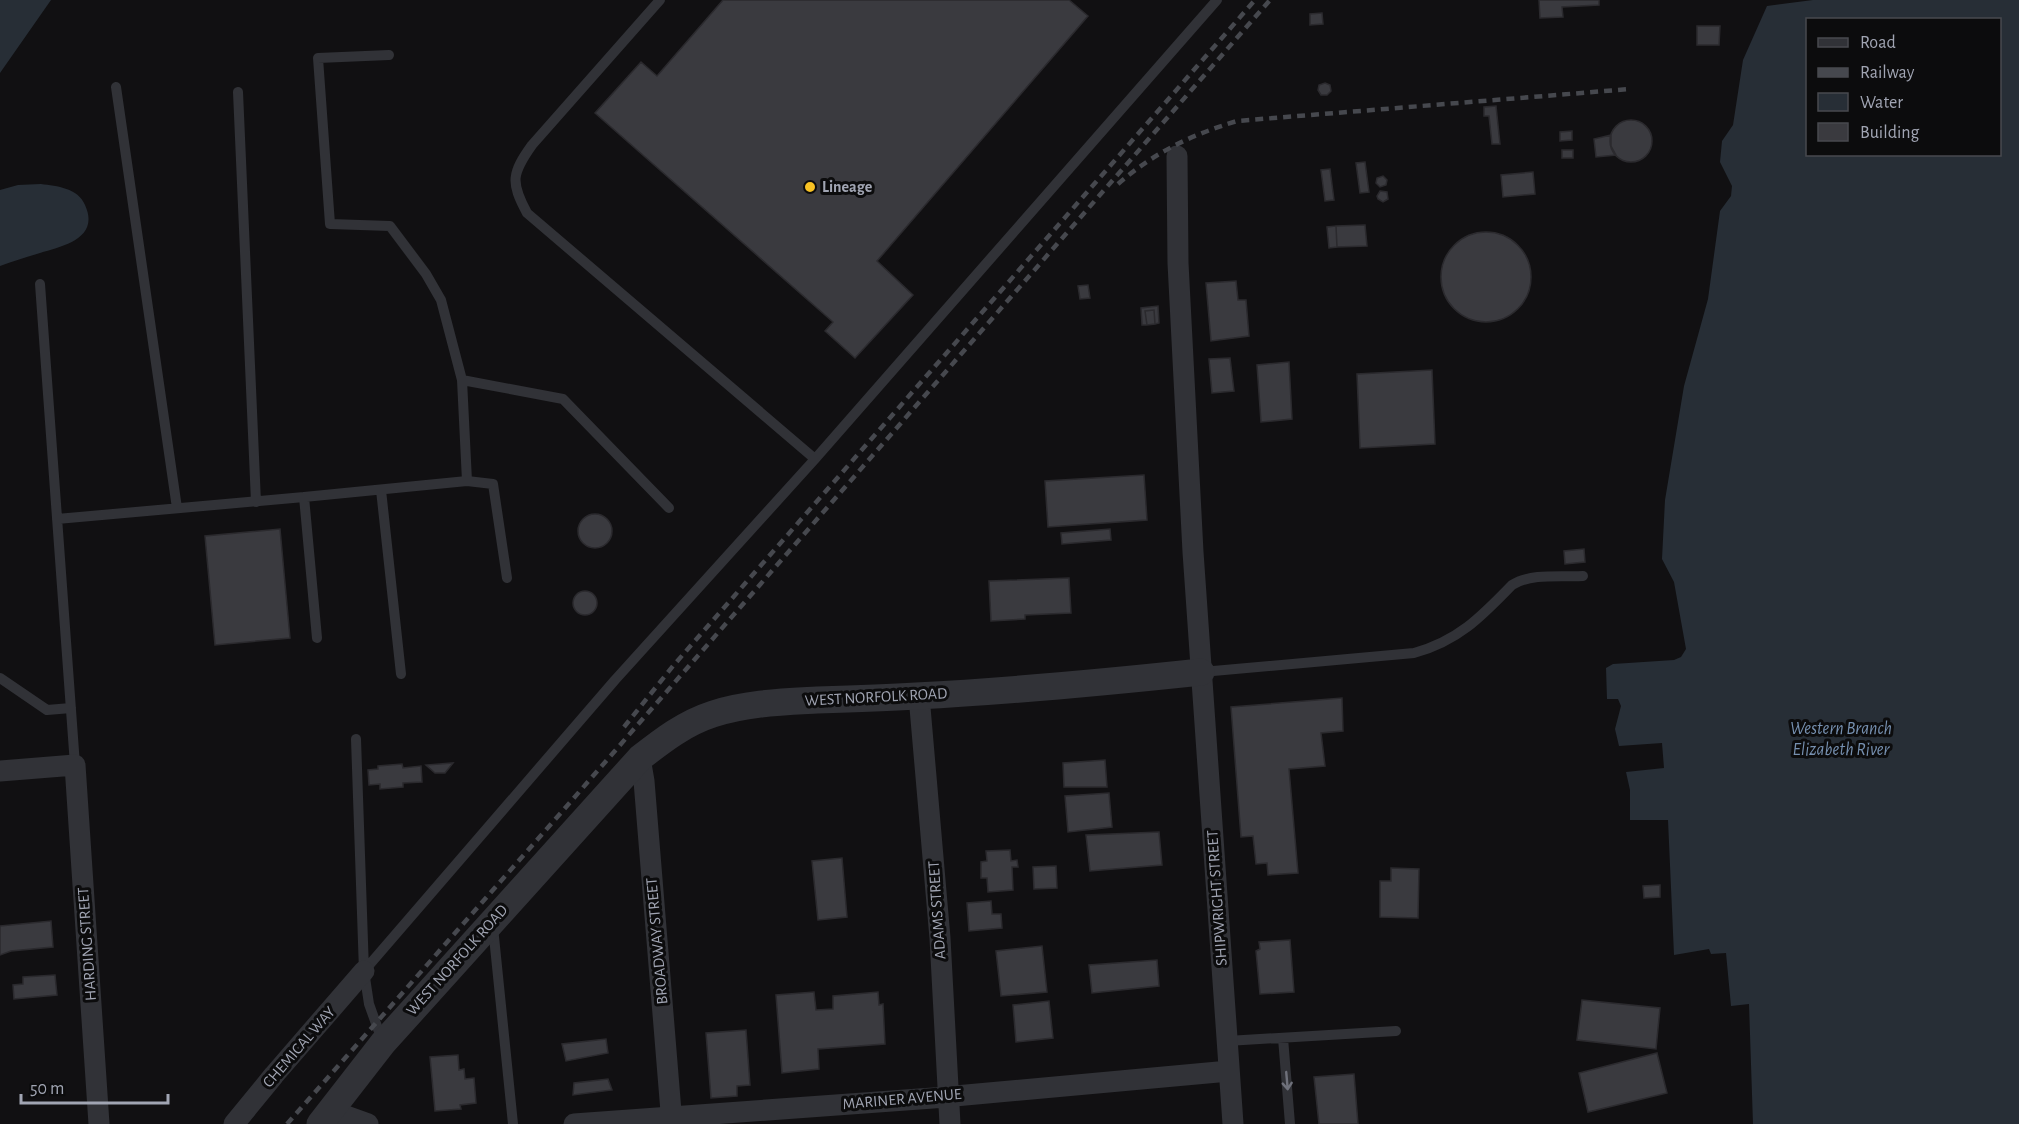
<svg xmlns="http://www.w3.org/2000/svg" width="2019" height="1124" font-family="'Alegreya Sans',sans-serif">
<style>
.water{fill:#272e36;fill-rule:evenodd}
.building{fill:#3a3a3f;stroke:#2b2a2e;stroke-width:1.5}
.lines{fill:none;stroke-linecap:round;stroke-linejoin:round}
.service{stroke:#313237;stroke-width:10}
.minor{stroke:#313237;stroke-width:21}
.tertiary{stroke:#313237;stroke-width:27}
.rail{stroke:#46484e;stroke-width:4.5;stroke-dasharray:8 6;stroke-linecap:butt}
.oneway{stroke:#6f717b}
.poi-dot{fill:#f7c124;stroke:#0c0c0d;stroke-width:2}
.labels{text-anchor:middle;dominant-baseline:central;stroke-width:6;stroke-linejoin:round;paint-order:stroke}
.poi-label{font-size:16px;font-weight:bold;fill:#a1a5b3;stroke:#0c0c0d;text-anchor:start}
.street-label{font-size:16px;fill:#a1a5b3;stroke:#0c0c0d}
.water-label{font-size:18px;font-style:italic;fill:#7690b0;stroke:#0c0c0d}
</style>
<rect width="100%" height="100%" fill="#111012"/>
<!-- water -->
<path class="water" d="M0,0h51l-51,73z
M1813,0h206v1124h-266l-4,-120 -18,2 -5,-53 -15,1 -2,-5 -35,6 -6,-135h-38v-30l-4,-18 38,-4 -2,-25 -43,3 -4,-17 6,-23 -3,-7h-11l-1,-31 7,-4 61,-4 7,-3 5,-8 -12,-67 -12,-23 3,-59 19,-114 24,-87 12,-88 11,-15 1,-10 -12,-24 2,-21 11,-16 10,-65 24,-54zM1808,20h192v134h-192z
M41,184c16,2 37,4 44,21 15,33 -21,41 -45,48 -13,4 -27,8 -40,13v-76l18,-5z"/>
<!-- building -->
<path class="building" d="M723,0h346l19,16 -211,245 36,34 -58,63 -30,-27 8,-9 -238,-209 46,-51 16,14z
M1539,0h60v5l-37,2 1,10 -23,1z
M1322,13l1,11 -13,1v-11z
M1697,26h23l-1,19h-22z
M1325,83l5,2 1,6 -4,4h-6l-3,-5 1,-5z
M1496,106l4,38h-8l-3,-28h-5v-9z
M1610 141a21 21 0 1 1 42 0a21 21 0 1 1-42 0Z
M1572,131v9l-12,1v-9z
M1611,135v11l5,9 -20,2 -2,-18z
M1562,150h11v8h-11z
M1365,162l4,30 -9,1 -4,-30z
M1330,169l4,31 -9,1 -4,-31z
M1533,172l2,22 -32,3 -2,-22z
M1383,176l4,4 -1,5 -6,2 -4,-4 1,-5z
M1380,191l7,1 1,7 -5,3 -5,-3 -1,-3z
M1365,225l2,21 -30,1 -1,-21z
M1336,226l1,21 -8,1 -2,-21z
M1441 277a45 45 0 1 1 90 0a45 45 0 1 1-90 0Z
M1236,281l2,19h8l3,36 -38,5 -5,-58z
M1088,285l2,13 -10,1 -2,-13z
M1158,306l1,17 -4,1 -1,-14 -9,1 2,14h-5l-1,-17z
M1154,310l1,14 -8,1 -2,-14z
M1230,358l4,33 -22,2 -3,-34z
M1289,362l3,57 -31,3 -4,-57z
M1432,370l3,74 -75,4 -3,-74z
M1144,475l3,45 -99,7 -3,-46z
M578 531a17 17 0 1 1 34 0a17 17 0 1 1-34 0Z
M280,529l10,109 -75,7 -10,-109z
M1110,529l1,11 -49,4 -1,-11z
M1584,549l1,13 -20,2 -1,-13z
M1069,578l2,35 -46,2v4l-34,2 -2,-40z
M573 603a12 12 0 1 1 24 0a12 12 0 1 1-24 0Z
M1342,698l1,33 -22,2 4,33 -36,3 9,104 -30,2 -1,-12 -11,1 -3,-28 -12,1 -10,-130z
M1105,760l2,27h-43l-1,-24z
M453,763l-8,10h-10l-9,-8z
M402,764l1,4 18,-2 1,16 -19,1v4l-23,2v-5l-11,1 -1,-15 10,-1v-3z
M1109,793l3,34 -44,5 -3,-36z
M1159,832l3,33 -72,6 -4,-36z
M1010,850l1,11 6,-1 1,7h-6l1,23 -25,2 -1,-14h-6v-16l6,-1 -1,-10z
M842,858l5,59 -29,3 -6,-59z
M1056,866l1,22 -23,1 -1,-22z
M1391,868l28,1 -1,49 -38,-1v-36h11z
M1660,885v12l-16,1 -1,-12z
M991,901l1,13h9l1,14 -33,3 -2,-28z
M51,921l2,26 -42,4 -11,4v-29z
M1290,940l4,52 -34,2 -4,-43 4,-2 -1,-7z
M1042,946l5,46 -46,4 -5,-45z
M1157,960l2,26 -67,7 -3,-28z
M55,975l2,20 -43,4 -1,-14 10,-1v-7z
M814,992l2,18 17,-1v-13l45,-4 1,13 4,-1 2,40 -67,5 1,20 -37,4 -6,-78z
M1582,1000l78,8 -4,41 -79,-9z
M1049,1001l4,37 -37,4 -3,-37z
M746,1030l4,55 -13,1v10l-26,2 -5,-65z
M606,1039l2,14 -42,8 -4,-17z
M1657,1053l10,40 -79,19 -9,-39z
M458,1055l1,15 5,-1 1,10 9,-1 2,25 -16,2 1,4 -26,2 -5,-54z
M1354,1074l4,50h-39l-5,-47z
M608,1079l4,11 -39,5 1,-12z"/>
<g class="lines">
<!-- service -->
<path class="service" d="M660,0l-128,145c-20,28 -22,37 -5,68l288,246
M116,87l61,421
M238,92l18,410
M40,284l35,481
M462,380l101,19 106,109
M467,481l26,3 14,94
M381,490l20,184
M304,497l163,-16 -5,-101 -21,-80 -15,-26 -36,-48 -60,-2 -12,-166 71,-3
M57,519l247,-22 13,141
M1202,672l212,-19c44,-12 67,-36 98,-68 19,-12 49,-8 71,-9
M0,678l47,32 24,-2
M356,739l8,232 5,33 14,39
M493,927l20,197
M364,971l251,-291 200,-221 402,-459
M1283,1038l7,86
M1227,1041l169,-10"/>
<!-- minor -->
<path class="minor" d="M1177,156l1,107 15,289 40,572
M919,696l21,242 10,186
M640,758l4,23 28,343
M0,771l75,-6 24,359
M329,1110l39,14
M234,1124l40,-49 90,-104
M574,1124l359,-26 296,-27"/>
<!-- tertiary -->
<path class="tertiary" d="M320,1124l63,-81 257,-285c23,-18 45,-35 73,-44 34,-11 69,-12 104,-14 33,-1 66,-2 99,-4 96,-5 191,-14 285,-24"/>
<!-- rail -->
<path class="rail" d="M1118,184c37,-32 73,-49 119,-63l393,-32
M624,727l49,-61 582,-666
M287,1124l272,-309 711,-815"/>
</g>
<!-- one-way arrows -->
<defs><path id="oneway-shaft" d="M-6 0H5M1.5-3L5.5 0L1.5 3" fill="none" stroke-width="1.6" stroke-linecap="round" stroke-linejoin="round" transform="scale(1.5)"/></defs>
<use class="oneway" href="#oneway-shaft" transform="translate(1287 1081) rotate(85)"/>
<!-- markers -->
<circle class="poi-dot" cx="810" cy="187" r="6"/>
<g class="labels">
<!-- poi labels -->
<g class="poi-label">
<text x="822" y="187">Lineage</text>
</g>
<!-- street labels -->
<g class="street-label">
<text transform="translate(876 697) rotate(-3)">WEST NORFOLK ROAD</text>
<text transform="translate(1217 898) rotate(-94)">SHIPWRIGHT STREET</text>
<text transform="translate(937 910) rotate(-94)">ADAMS STREET</text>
<text transform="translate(657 941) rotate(-95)">BROADWAY STREET</text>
<text transform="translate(87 944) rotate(-94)">HARDING STREET</text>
<text transform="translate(457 960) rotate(-48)">WEST NORFOLK ROAD</text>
<text transform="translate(299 1047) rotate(-49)">CHEMICAL WAY</text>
<text transform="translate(902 1099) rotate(-5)">MARINER AVENUE</text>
</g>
<!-- water labels -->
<g class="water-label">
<text x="1841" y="729">Western Branch<tspan x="1841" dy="21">Elizabeth River</tspan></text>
</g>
</g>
<!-- legend -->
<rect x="1806" y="18" width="195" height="138" fill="#0c0c0d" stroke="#48494f" stroke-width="1.5"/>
<rect x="1818" y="38" width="30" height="9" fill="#313237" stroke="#48494f" stroke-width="1.5"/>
<text x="1860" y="48" font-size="18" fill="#a1a5b3">Road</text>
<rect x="1818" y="68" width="30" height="9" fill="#46484e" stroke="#48494f" stroke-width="1.5"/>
<text x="1860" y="78" font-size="18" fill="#a1a5b3">Railway</text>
<rect x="1818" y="93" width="30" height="18" fill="#272e36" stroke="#48494f" stroke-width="1.5"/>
<text x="1860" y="108" font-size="18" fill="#a1a5b3">Water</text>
<rect x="1818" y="123" width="30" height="18" fill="#3a3a3f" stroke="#48494f" stroke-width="1.5"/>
<text x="1860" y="138" font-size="18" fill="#a1a5b3">Building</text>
<!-- scale -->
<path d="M21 1094v9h147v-9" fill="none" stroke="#a1a5b3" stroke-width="3"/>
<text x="30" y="1094" font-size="18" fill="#a1a5b3" stroke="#0c0c0d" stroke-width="4.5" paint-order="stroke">50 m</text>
</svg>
